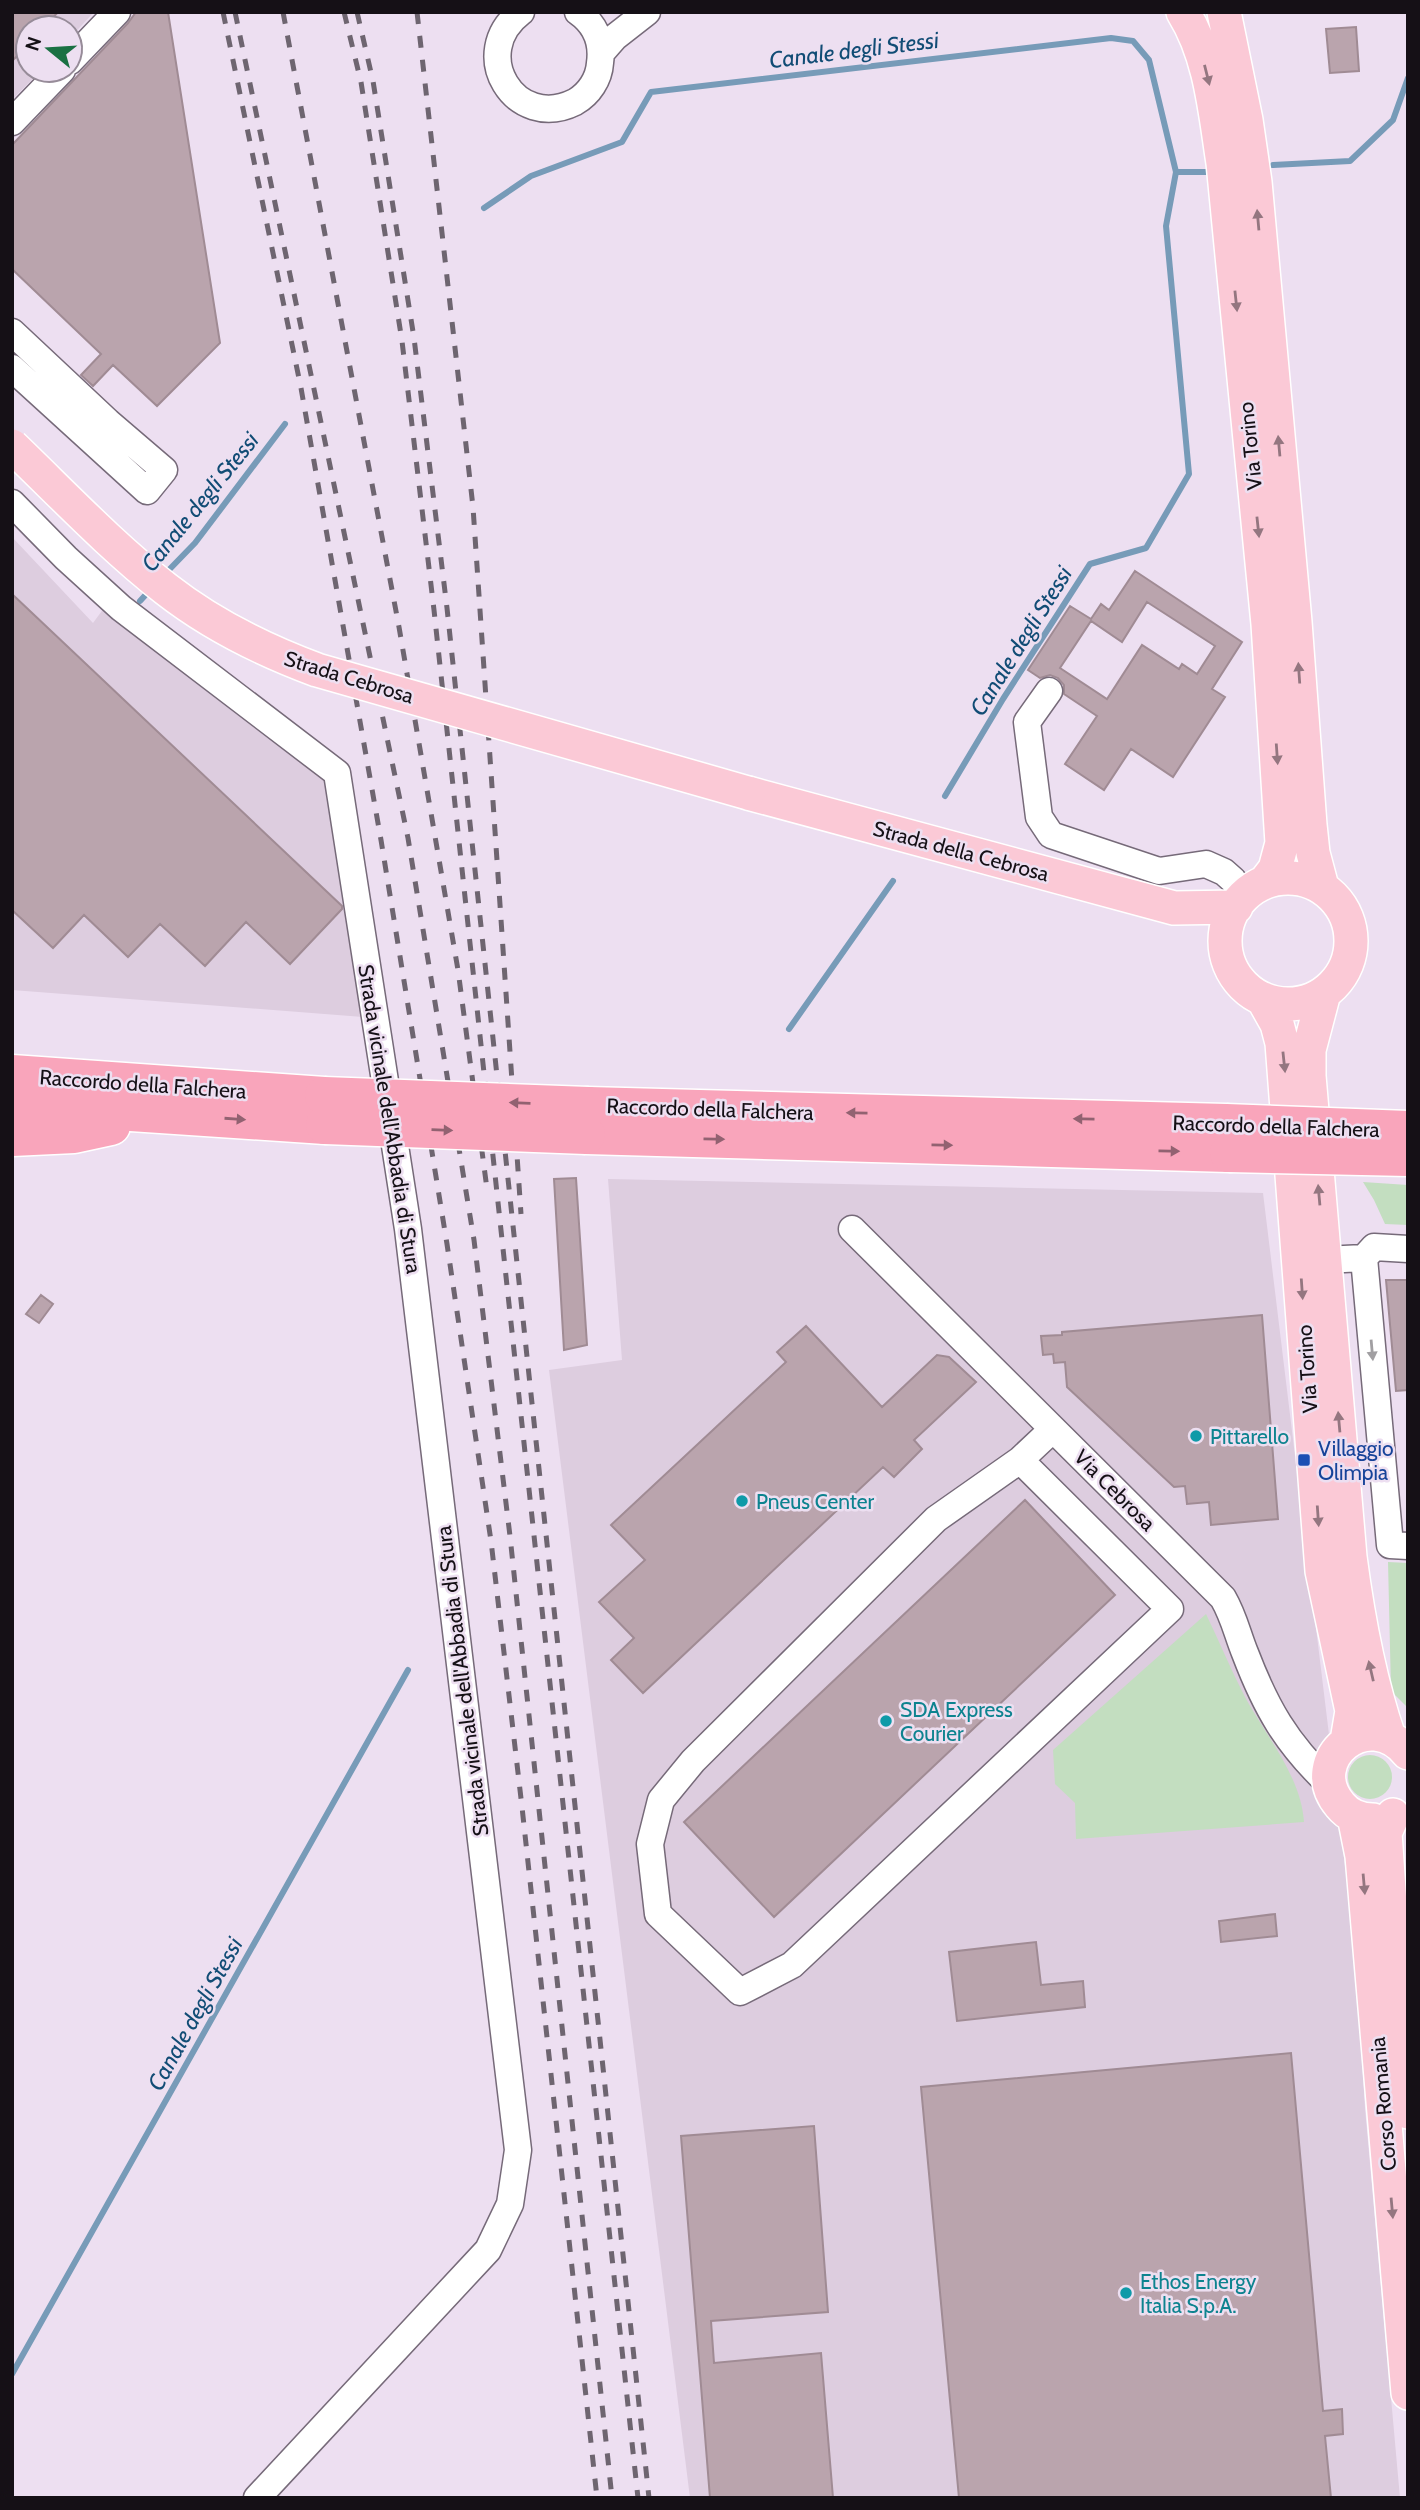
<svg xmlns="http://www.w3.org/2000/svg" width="1420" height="2510" font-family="Cabin,sans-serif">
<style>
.industrial{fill:#ddcddf}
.green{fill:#c3dec0}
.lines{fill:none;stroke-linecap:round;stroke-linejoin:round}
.stream{stroke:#779bb8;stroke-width:6}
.building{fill:#baa4ad;stroke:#a08b94;stroke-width:2;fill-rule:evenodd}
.minor-casing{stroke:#766a79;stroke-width:29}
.major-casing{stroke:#fff;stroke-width:36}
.highway-casing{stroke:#fff;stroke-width:41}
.minor{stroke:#fff;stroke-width:26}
.major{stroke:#fbc9d6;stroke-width:33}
.highway{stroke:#f9a5bb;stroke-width:38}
.rail{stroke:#6e6570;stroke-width:5;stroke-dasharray:12 12;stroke-linecap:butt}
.major-bridge-casing{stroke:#fff;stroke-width:36;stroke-linecap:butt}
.highway-bridge-casing{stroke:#fff;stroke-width:41;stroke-linecap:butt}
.major-bridge{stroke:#fbc9d6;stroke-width:33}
.highway-bridge{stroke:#f9a5bb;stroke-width:38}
.oneway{fill:#947680}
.oneway2{fill:#926271}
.oneway3{fill:#a19fa2}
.culture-dot{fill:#0f9aa8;stroke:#eddff1;stroke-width:2.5}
.transit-dot{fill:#1a4fb4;stroke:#eddff1;stroke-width:2.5}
.labels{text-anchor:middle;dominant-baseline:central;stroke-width:5;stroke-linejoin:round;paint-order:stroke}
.street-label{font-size:21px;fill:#151016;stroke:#eddff1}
.culture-label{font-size:21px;fill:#0d838f;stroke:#eddff1;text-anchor:start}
.transit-label{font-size:21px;fill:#164399;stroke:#eddff1;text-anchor:start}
.water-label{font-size:23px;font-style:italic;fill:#114c75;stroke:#eddff1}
</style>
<rect width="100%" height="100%" fill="#eddff1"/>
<!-- industrial -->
<path class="industrial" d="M12,12h82l-24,26v-10h-42v42h13l-29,30z
M12,537l81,86 11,-15 97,79 123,92 39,238 -351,-27z
M608,1179l655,14 92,755 10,160 35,390h-710l-141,-1128 73,-10z"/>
<!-- green -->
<path class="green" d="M1363,1182l45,3v40l-23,-1 -11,-24z
M1388,1562l20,1v145l-17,-17z
M1206,1614c13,27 25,56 39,83 21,39 56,79 59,125l-228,17 -1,-36 -20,-19 -2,-34z
M1348 1777a22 22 0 1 1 44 0a22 22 0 1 1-44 0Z"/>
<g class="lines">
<!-- stream -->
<path class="stream" d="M1273,165l77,-4 43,-41 15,-42
M484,208l47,-32 91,-34 29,-50 460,-54 22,3 16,19 27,112h31
M163,576l32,-33 90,-119
M140,601l11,-12
M945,796l58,-97 87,-135 56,-16 43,-74 -23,-248 10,-54
M789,1029l104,-148
M12,2374l396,-704"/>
</g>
<!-- building -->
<path class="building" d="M12,12h46l-14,16h-16v17l-16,16z
M136,12h32l52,331 -63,63 -44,-41 -20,21 -12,-11 20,-21 -89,-85v-124l116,-122z
M1356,27l3,44 -29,2 -4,-44z
M1135,571l107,71 -30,47 13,8 -52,80 -42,-28 -27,41 -39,-26 32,-48 -33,-22v-9l-6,-7 -8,-3 -10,3 -12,-8 42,-64 21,13 10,-15 8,6zM1147,602l68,44 -18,28 -15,-10 -3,5 -37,-24 -35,54 -47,-31 31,-47 31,21z
M12,594l330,312v3l-52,55 -44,-42 -41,44 -45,-42 -32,33 -44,-42 -31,33 -41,-38z
M576,1178l11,167 -23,5 -10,-171z
M1386,1280h22v110l-12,1z
M41,1295l12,9 -14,19 -13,-9z
M1262,1315l16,204 -67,6 -2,-23 -22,2 -2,-18 -11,1 -107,-100 -2,-25 -11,1 -1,-9 -10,1 -2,-19 21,-1v-3z
M806,1326l76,81 55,-52 12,2 27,25 -62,58 8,9 -28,28 -11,-10 -240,226 -32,-33 23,-22 -35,-36 46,-42 -34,-35 175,-163 -9,-10z
M1025,1500l90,95 -341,322 -90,-95z
M1275,1914l2,22 -56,6 -2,-21z
M1036,1942l5,43 42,-4 2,26 -128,14 -8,-69z
M1291,2053l32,358 19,-2 1,25 -18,2 6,62h-372l-38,-411z
M814,2126l14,186 -117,9 3,42 107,-10 12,145h-123l-29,-362z"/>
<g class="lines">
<defs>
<path id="minor" d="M521,12c-54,41 -6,120 54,90 14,-8 24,-23 25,-39 3,-21 -5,-39 -22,-51
M601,53l14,-16 32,-25
M70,61l47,-49
M12,122l50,-52
M12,332l96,90 56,48 -17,21 -135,-123
M12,503l54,55 55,50 216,165 71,456 110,921 -8,54 -22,46 -231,248
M1049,691l-22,31 12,95 12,18 108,36 47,-7 18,8 9,8 11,16
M852,1229l371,369c11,19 14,35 22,55 21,55 41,90 84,131
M1364,1258l26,287 18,1
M1324,1260l40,-2 10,-11 34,2
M1020,1460l150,149 -378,356 -52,27 -82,-78 -8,-70 11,-44 32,-39 243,-242 84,-59 33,-31"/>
<path id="major" d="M1183,12c28,45 32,100 40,151l45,461 14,219 -7,26 -10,13
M1224,12l22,108 9,62 40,440 15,203 3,28 9,34
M748,793l426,115 62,-1
M1225 941a63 63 0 1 1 126 0a63 63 0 1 1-126 0Z
M1324,993l-15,57v26l41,481c8,61 19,122 39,180
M1263,999l14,25 5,19 40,528 30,140 -5,30
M1393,1815l-8,18 10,142 13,137
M1354,1816l8,40 46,537
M1373,1820c-13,0 -25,-5 -33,-15 -38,-45 28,-101 68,-52"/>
<path id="highway" d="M12,1074l312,22
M12,1104l313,21
M588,1106l638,17
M586,1135l643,18
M12,1137l62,-3 37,-8"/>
</defs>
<!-- minor casing -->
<use href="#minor" class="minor-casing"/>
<!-- major casing -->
<use href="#major" class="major-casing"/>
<!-- highway casing -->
<use href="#highway" class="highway-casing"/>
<!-- minor -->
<use href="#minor" class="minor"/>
<!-- major -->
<use href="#major" class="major"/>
<!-- highway -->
<use href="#highway" class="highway"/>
<!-- rail -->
<path class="rail" d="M223,12l78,376 80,452 66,404 44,297 31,266 75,691
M235,12l173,826 66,402 36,296 102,962
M283,12l116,615 59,343 29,219
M344,12l17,70 41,259 32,269 204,1888
M357,12l16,69 41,257 33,270 202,1890
M417,12l56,495 48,707"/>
<defs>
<path id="major-bridge" d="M12,446c50,48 99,100 154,143 46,36 97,61 151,81l431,123"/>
<path id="highway-bridge" d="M324,1096l264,10
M1226,1123l182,7
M325,1125l261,10
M1229,1153l179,4"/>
</defs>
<!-- major-bridge casing -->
<use href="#major-bridge" class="major-bridge-casing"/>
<!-- highway-bridge casing -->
<use href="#highway-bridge" class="highway-bridge-casing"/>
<!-- major-bridge -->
<use href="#major-bridge" class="major-bridge"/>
<!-- highway-bridge -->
<use href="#highway-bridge" class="highway-bridge"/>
</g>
<!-- one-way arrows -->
<defs><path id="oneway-solid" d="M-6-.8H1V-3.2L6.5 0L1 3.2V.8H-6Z" transform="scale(1.75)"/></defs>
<g class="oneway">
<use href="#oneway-solid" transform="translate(1207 75) rotate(76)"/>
<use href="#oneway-solid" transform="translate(1258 220) rotate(-95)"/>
<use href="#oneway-solid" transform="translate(1236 301) rotate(84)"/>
<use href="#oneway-solid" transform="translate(1279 446) rotate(-95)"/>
<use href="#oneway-solid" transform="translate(1258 527) rotate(84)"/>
<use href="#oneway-solid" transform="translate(1299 673) rotate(-94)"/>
<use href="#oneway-solid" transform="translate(1277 754) rotate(86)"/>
<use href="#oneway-solid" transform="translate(1284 1062) rotate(84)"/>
<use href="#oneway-solid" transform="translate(1319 1195) rotate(-95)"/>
<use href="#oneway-solid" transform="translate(1302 1289) rotate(86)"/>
<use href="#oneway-solid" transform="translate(1339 1422) rotate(-95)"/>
<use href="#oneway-solid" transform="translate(1318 1516) rotate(86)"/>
<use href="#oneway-solid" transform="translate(1371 1671) rotate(-103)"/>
<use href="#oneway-solid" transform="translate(1364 1884) rotate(85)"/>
<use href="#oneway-solid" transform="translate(1392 2208) rotate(85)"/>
</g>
<g class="oneway2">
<use href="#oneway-solid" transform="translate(520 1103) rotate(-178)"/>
<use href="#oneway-solid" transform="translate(857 1113) rotate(-179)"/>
<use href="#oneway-solid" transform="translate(235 1119) rotate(4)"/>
<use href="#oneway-solid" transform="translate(1084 1119) rotate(-179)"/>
<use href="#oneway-solid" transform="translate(442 1130) rotate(2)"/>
<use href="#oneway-solid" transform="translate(714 1139) rotate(1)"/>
<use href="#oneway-solid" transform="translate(942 1145) rotate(1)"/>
<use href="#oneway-solid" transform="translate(1169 1151) rotate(1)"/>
</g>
<use class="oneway3" href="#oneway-solid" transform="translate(1372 1350) rotate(85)"/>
<!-- markers -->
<g class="culture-dot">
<circle cx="1196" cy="1436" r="7"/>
<circle cx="742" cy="1501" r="7"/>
<circle cx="886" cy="1721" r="7"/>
<circle cx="1126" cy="2293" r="7"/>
</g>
<rect class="transit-dot" x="1297" y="1453" width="14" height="14" rx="3.5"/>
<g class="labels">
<!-- street labels -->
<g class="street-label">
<text transform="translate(1250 446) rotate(-96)">Via Torino</text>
<text transform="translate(349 677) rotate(17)">Strada Cebrosa</text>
<text transform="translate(961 851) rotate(15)">Strada della Cebrosa</text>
<text transform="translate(143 1084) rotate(4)">Raccordo della Falchera</text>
<text transform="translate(710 1109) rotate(2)">Raccordo della Falchera</text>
<text transform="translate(390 1119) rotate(81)">Strada vicinale dell'Abbadia di Stura</text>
<text transform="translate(1276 1126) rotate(2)">Raccordo della Falchera</text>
<text transform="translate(1307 1369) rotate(-94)">Via Torino</text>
<text transform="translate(1115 1490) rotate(45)">Via Cebrosa</text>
<text transform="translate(462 1681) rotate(-97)">Strada vicinale dell'Abbadia di Stura</text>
<text transform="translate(1383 2104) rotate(-95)">Corso Romania</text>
</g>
<!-- culture labels -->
<g class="culture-label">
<text x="1210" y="1436">Pittarello</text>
<text x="756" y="1501">Pneus Center</text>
<text x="900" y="1709">SDA Express<tspan x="900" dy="24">Courier</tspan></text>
<text x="1140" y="2281">Ethos Energy<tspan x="1140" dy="24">Italia S.p.A.</tspan></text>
</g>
<!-- transit labels -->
<g class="transit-label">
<text x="1318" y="1448">Villaggio<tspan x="1318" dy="24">Olimpia</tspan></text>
</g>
<!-- water labels -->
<g class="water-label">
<text transform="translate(854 50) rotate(-7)">Canale degli Stessi</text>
<text transform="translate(200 502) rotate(-51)">Canale degli Stessi</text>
<text transform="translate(1021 641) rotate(-58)">Canale degli Stessi</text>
<text transform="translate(195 2014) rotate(-61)">Canale degli Stessi</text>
</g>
</g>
<!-- border -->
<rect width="1420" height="2510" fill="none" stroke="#151016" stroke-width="28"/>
<!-- north arrow -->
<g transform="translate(49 49) rotate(288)"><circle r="33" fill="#eddff1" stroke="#978c99" stroke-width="2"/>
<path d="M0-5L12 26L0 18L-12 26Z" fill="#1a7143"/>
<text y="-10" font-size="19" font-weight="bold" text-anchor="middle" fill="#151016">N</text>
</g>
</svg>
